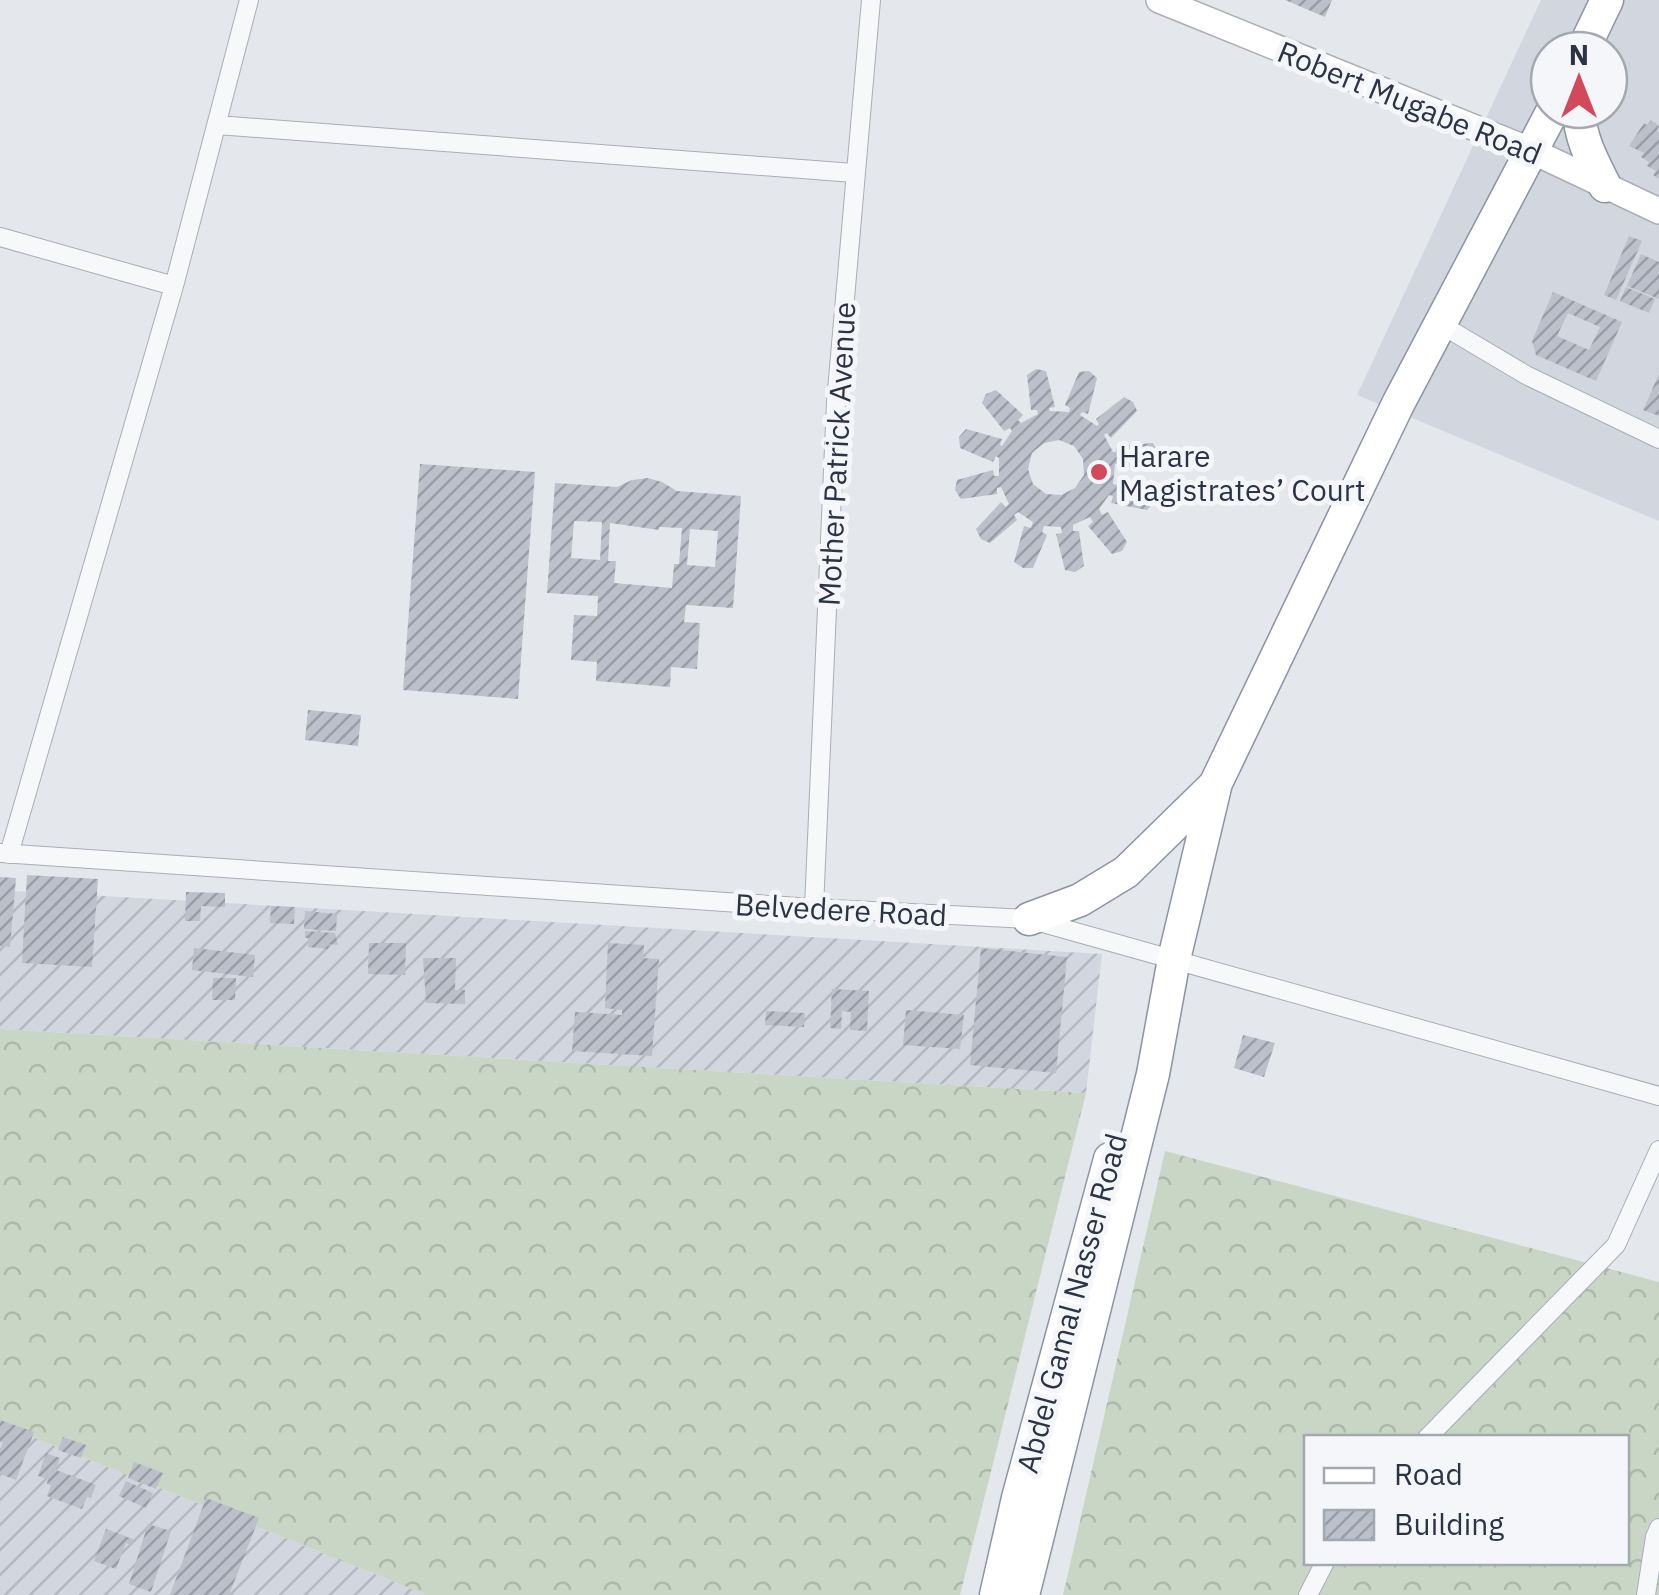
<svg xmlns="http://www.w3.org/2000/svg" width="1659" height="1595" font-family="'IBM Plex Sans',sans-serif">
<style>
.built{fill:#d2d6de;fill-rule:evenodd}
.industrial{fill:url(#industrial-furrows)}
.forest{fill:url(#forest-crowns);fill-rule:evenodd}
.building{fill:url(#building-hatch);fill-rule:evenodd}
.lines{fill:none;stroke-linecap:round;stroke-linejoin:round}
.street-casing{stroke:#a9aeb7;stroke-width:20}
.secondary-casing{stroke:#a9aeb7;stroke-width:28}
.highway-casing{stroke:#8b94a3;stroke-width:35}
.street{stroke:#f7f8fa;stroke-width:18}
.secondary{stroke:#fff;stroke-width:25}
.highway{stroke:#fff;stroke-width:32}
.poi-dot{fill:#d1495b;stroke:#f4f6f9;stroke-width:4}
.labels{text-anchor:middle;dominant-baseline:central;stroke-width:10;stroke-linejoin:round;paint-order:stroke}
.street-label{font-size:30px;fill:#2b3445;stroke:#f4f6f9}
.poi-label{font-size:30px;fill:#2b3445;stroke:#f4f6f9;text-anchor:start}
</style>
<defs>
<pattern id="industrial-furrows" width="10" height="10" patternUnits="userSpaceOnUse" patternTransform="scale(2.5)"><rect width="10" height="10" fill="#d2d6de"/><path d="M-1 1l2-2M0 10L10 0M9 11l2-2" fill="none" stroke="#b4b8c0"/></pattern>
<pattern id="forest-crowns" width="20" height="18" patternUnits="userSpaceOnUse" patternTransform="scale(2.5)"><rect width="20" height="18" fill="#c9d6c5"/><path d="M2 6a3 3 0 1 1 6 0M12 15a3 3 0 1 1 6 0" fill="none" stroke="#adb8ab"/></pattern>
<pattern id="building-hatch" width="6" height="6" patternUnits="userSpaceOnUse" patternTransform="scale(2.5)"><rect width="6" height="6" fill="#bbc0ca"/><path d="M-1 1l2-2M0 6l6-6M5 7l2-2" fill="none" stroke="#989da6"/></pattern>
</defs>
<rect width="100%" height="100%" fill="#e4e7ec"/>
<!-- built -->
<path class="built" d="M1541,0h118v521l-302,-126zM1549,50h60v60h-60z"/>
<!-- industrial -->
<path class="industrial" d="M0,890l1102,64 -16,139 -1086,-64z
M0,1424l427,171h-427z"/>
<!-- forest -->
<path class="forest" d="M0,1029l1086,64 -126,502h-533l-427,-171z
M1165,1151l494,131v313h-596zM1306,1438h320v124h-320z"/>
<!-- building -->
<path class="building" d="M1285,0h47l-7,17z
M1651,120l8,6 -2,5 2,1v47l-6,-4 3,-4 -9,-5 2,-4 -8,-5 3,-4 -15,-7 15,-23 3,2z
M1629,236l13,5 -26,59 -12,-5z
M1641,254l18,8v37l-32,-13z
M1626,287l29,12 -6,14 -29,-12z
M1553,292l69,30 -26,59 -60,-26 -4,-14zM1568,313l32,14 -11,23 -32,-14z
M1036,369l10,2 9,36 -6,1 1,3 19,1 1,-4 -5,-3 14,-33 10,-1 8,7 -9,36 -6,-2 -2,3 17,11 2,-2 -3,-5 28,-22 9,5 4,9 -26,27 -4,-5 -3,2 9,17h3l1,-6 36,-3 5,9 -3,10 -36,7 -1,-6 -3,1 -2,20 3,1 3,-5 34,12 1,10 -7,8 -36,-7 2,-7 -4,-1 -10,14 3,6 6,-3 19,30 -5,9 -10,3 -24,-28 5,-4 -3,-5 -17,8v6h6l5,35 -9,6 -10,-2 -9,-36 6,-1 -1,-6 -17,-1 -2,6 5,3 -14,33h-10l-9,-6 10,-36 7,2 2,-6 -15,-10 -4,3 3,5 -27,23 -9,-4 -5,-10 25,-27 5,5 3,-3 -8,-17 -4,1v6l-36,5 -6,-9 2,-10 36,-10 1,6h5v-18l-3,-2 -3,6 -33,-14 -1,-11 7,-8 36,10 -2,6 2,1 10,-15 -2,-3 -6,3 -22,-28 4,-9 10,-4 27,25 -5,5 3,3 17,-9 -1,-4h-6l-4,-35zM1059,440l15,6 9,13 1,16 -9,13 -14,7 -15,-1 -13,-10 -5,-15 4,-16 12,-10z
M1659,374v42l-16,-6z
M420,464l115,8 -17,227 -115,-9z
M648,478l14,4 15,9 64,5 -8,112 -47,-3 -2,17 16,1 -3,46 -26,-2 -1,20 -74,-6 1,-19 -26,-2 3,-45 23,1 1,-20 -51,-3 8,-110 62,4 15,-7zM574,521l28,1 -2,38 -29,-2zM610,523l49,7v-3l23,1 -3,36h-5l-2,24 -58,-5 2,-22h-8zM690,529l28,2 -3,36 -28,-2z
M308,710l53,5 -3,31 -53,-6z
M27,875l71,4 -6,88 -70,-4z
M0,877l16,1 -6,69 -10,-1z
M186,892l39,1v14l-24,-1 -1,15h-15z
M271,906l24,1 -1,17 -24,-1z
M305,911l32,3 -1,17 -32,-2z
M305,931l30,2 3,12 -9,-1 -1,5 -20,-2v-9h-3z
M369,943h37l-1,32 -37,-1z
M608,943l36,2 -1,13 16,1 -7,97 -80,-5 3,-39 47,3v-5l-17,-2z
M194,948l61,7 -2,22 -61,-7z
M981,948l86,9 -11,116 -86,-8z
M423,958h33l-1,32h10v14l-39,-1z
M213,978h23l-1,22h-23z
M832,989l37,2 -2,40 -17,-1 1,-18 -9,-1 -1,18 -11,-1z
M906,1010l58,5 -4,34 -57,-4z
M766,1011l39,2 -1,14 -39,-2z
M1243,1035l32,8 -11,34 -30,-9z
M0,1420l34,12 -18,48 -16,-6v-24l3,-7 -3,-1z
M63,1437l23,8 -5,13 -23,-8z
M46,1453l14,5 -4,12 40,15 -5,13 -4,-1 -5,12 -35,-13 4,-11 -4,-1 1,-5 -10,-3z
M134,1462l29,11 -7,16 -28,-11z
M126,1481l27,12 -7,15 -27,-12z
M206,1498l53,20 -30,77h-59z
M148,1524l23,7 -20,61 -22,-8z
M106,1529l27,10 -2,6 -5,-2 -10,26 -22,-8z"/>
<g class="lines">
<defs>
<path id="street" d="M217,125l637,48
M0,237l174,49
M1440,324l86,51 133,64
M0,853l814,55 215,11 630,177
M9,854l165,-568 75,-286
M814,908l22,-506 35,-402
M1427,1438l189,-193 43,-95
M1308,1595l17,-33
M1646,1595l9,-58 4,-9"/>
<path id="secondary" d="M1159,0l373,151 127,60"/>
<path id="highway" d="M1583,50l24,-50
M1579,110c1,29 13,50 26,76
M1029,919l51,-19 46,-28 88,-86
M996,1595l22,-97 92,-339
M1023,1595l130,-521 21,-115 42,-176 182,-379 155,-294"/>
</defs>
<!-- street casing -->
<use href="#street" class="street-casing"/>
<!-- secondary casing -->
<use href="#secondary" class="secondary-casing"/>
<!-- highway casing -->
<use href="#highway" class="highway-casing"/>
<!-- street -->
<use href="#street" class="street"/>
<!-- secondary -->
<use href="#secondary" class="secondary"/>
<!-- highway -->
<use href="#highway" class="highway"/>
</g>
<!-- markers -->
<circle class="poi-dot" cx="1099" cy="472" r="10"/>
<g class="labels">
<!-- street labels -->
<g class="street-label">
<text transform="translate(1410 102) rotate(22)">Robert Mugabe Road</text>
<text transform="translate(836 454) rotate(-87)">Mother Patrick Avenue</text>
<text transform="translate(841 909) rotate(3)">Belvedere Road</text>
<text transform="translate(1071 1303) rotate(-75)">Abdel Gamal Nasser Road</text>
</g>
<!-- poi labels -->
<g class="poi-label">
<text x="1119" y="455">Harare<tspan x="1119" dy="34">Magistrates’ Court</tspan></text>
</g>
</g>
<!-- legend -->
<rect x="1304" y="1435" width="325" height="130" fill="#f4f6f9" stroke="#a4a8b1" stroke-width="2.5"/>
<rect x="1324" y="1468" width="50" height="15" fill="#ffffff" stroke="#a4a8b1" stroke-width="2.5"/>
<text x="1394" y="1485" font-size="30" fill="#2b3445">Road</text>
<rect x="1324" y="1510" width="50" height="30" fill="url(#building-hatch)" stroke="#a4a8b1" stroke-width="2.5"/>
<text x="1394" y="1535" font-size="30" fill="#2b3445">Building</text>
<!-- north arrow -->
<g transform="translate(1579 80)"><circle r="48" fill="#f4f6f9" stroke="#a4a8b1" stroke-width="2.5"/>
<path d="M0-8L18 38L0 25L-18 38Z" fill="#d1495b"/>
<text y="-15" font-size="28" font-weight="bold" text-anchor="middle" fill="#2b3445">N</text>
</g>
</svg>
